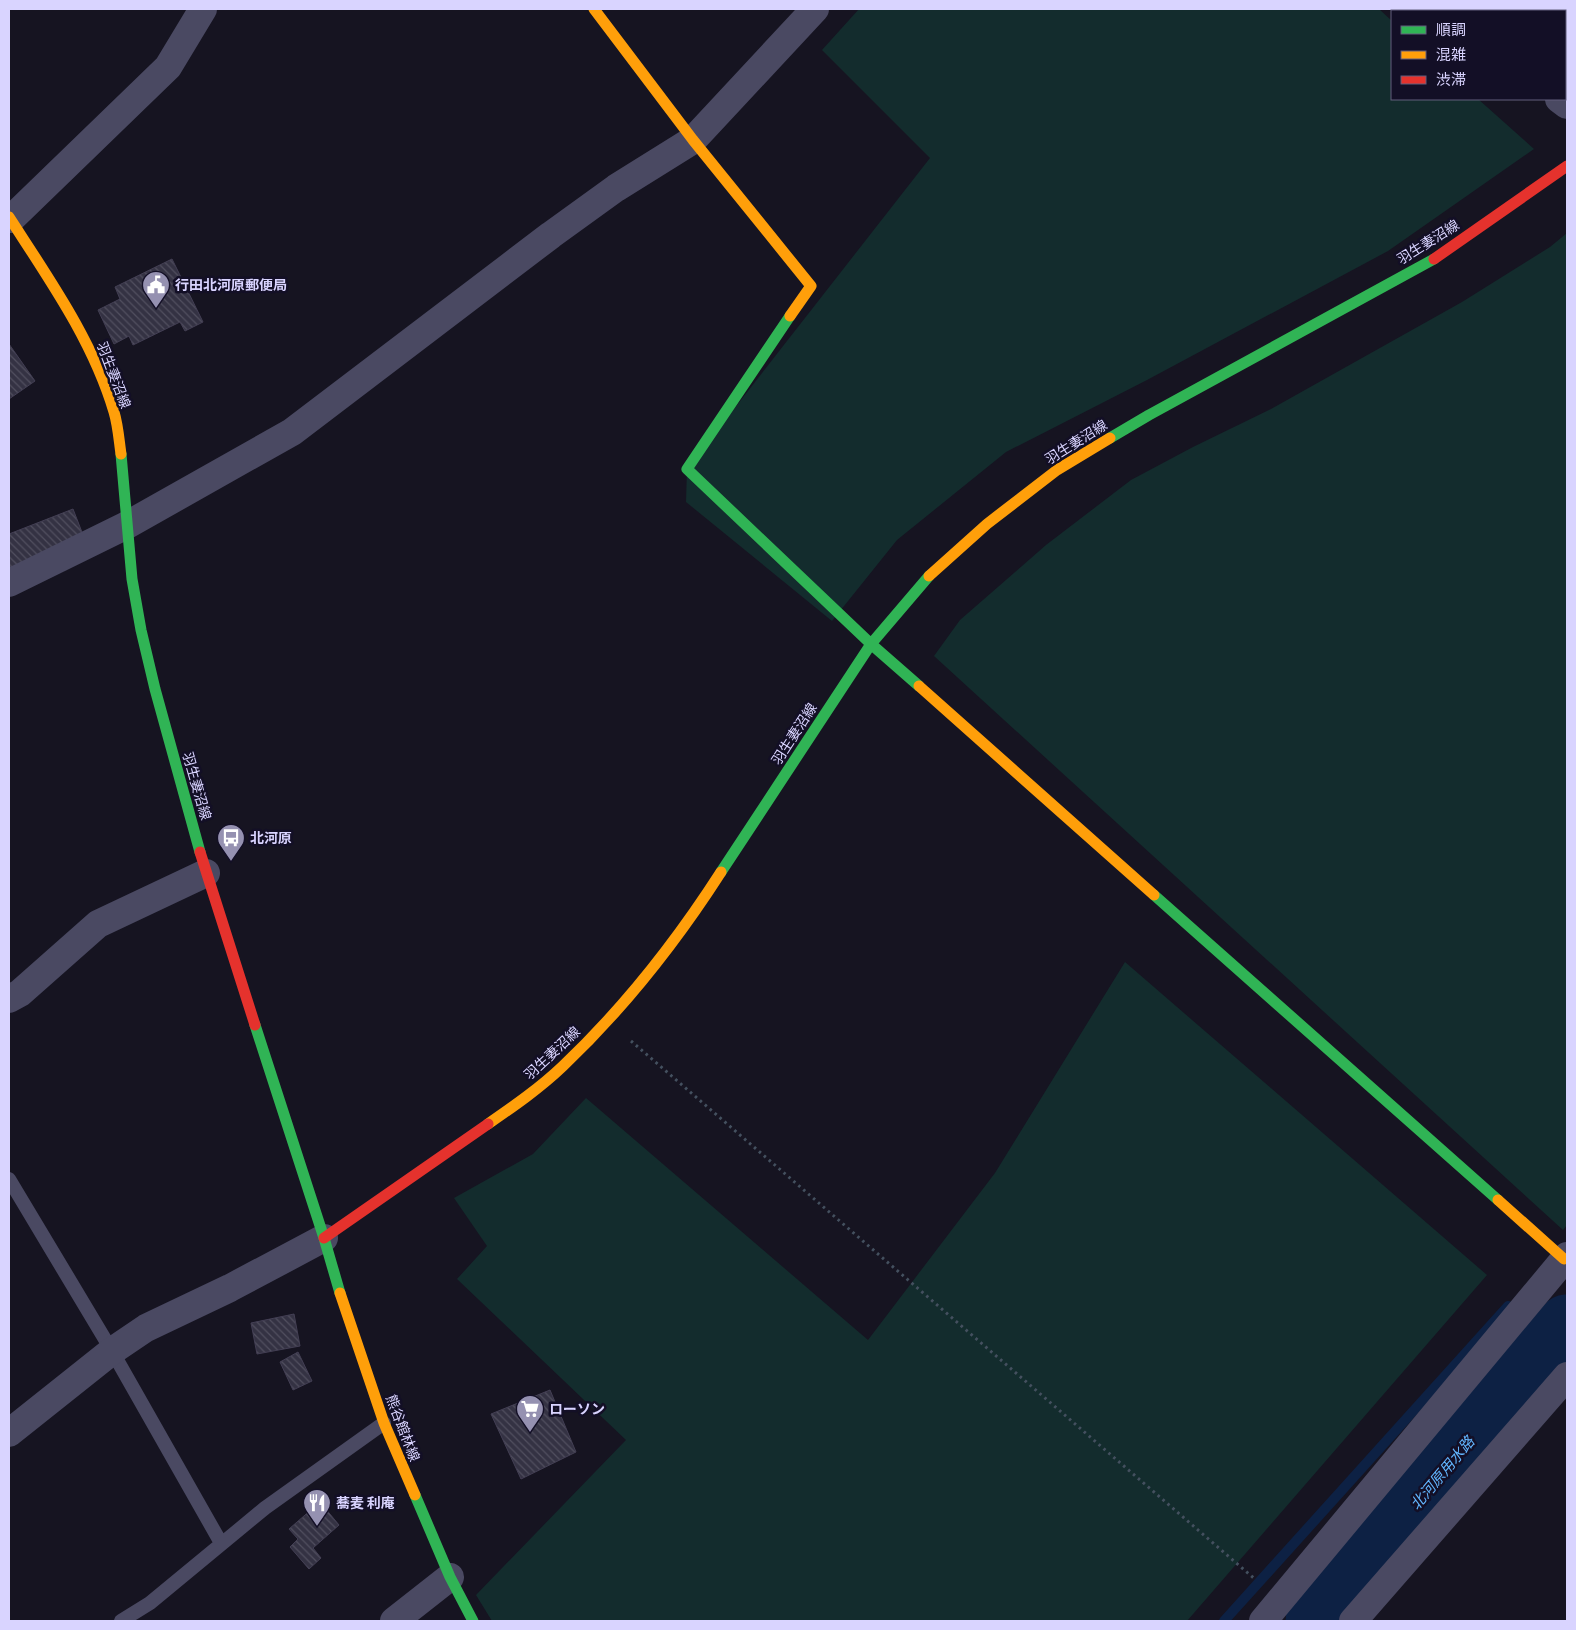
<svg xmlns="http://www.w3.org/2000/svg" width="1576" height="1630" font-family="'PT Sans Narrow','Noto Sans JP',sans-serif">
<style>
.grass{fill:#132c2d}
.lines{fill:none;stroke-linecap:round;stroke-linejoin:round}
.stream{stroke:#0d2144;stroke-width:10}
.river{stroke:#0d2144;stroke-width:61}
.building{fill:url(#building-back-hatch);stroke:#433f54}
.path{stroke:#44505f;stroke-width:3;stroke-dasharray:2.5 4;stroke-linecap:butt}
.lane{stroke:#4a4962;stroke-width:14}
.street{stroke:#4a4962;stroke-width:28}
.fast{stroke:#30b455;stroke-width:11}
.slow{stroke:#ff9f0a;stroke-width:11}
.jam{stroke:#e5322d;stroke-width:11}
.labels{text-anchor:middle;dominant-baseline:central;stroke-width:5;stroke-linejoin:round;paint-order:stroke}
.street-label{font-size:14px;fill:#d9d4ff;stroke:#130f26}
.poi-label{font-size:14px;font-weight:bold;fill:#d9d4ff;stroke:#130f26;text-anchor:start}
.water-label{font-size:15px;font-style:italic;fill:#62b6ff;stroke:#130f26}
</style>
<defs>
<pattern id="building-back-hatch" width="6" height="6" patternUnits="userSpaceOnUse" patternTransform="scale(1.25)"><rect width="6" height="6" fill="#343243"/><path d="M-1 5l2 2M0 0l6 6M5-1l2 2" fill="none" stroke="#514f5f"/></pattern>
</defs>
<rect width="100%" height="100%" fill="#161421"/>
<!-- grass -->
<path class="grass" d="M859,9h520l13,12v78h86l56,50 -146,102 -241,129 -141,72 -109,88 -65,81 -146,-119 1,-33 243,-311 -108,-108z
M1567,233v992l-4,5 -629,-574 26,-36 86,-75 85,-65 62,-33 78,-38 191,-107 88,-55z
M1125,962l362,313 -300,346h-695l-16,-26 150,-155 -169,-161 30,-33 -33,-48 79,-44 53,-56 282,242 127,-167z"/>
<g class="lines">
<!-- stream -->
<path class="stream" d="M1224,1621l284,-315"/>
<!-- river -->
<path class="river" d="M1316,1621l251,-296"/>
</g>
<!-- building -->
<path class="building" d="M172,259l31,63 -18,9 -5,-9 -47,23 -4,-9 -15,8 -16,-34 22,-11 -5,-12z
M9,344l26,37 -26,18z
M73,509l12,31 -75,30 -1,-36z
M294,1314l6,32 -43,8 -6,-31z
M298,1352l14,29 -19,9 -13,-28z
M550,1390l26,62 -55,27 -30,-65z
M320,1502l19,23 -26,23 8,10 -12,11 -19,-22 8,-8 -9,-10z"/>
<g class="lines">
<!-- path -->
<path class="path" d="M631,1041l625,539"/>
<!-- lane -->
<path class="lane" d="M9,1179l103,172 109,192
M121,1621l29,-18 115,-95 119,-85"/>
<!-- street -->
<path class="street" d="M1449,9l3,2
M1559,99l8,6
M11,219l157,-152 35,-58
M9,583l118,-58 165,-93 259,-197 65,-47 77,-48 122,-131
M9,999l11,-6 78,-69 108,-51
M9,1433l103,-82 34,-23 84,-40 94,-50
M394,1621l56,-44
M1263,1621l304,-365
M1353,1621l214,-245"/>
<!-- fast -->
<path class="fast" d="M790,316l-103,153 184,175 48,42
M1110,438l39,-23 285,-156
M121,454l11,125 9,51 14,59 45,163
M721,872l150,-228 58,-68
M1154,895l344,305
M255,1025l69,213 16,55
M415,1495l35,82 23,44"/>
<!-- slow -->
<path class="slow" d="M594,9l99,131 118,146 -21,30
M9,217c40,62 84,124 105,195 4,13 5,28 7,42
M929,576l58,-52 70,-54 53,-32
M919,686l235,209
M488,1124c26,-18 52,-36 75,-58 61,-58 113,-124 158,-194
M1498,1200l66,59
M340,1293l44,130 31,72"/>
<!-- jam -->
<path class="jam" d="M1434,259l133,-93
M200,852l55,173
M324,1238l164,-114"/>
</g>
<!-- icons -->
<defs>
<symbol id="civic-pin" viewBox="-11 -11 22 30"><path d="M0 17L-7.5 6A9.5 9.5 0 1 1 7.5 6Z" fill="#9591b1" stroke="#130f26"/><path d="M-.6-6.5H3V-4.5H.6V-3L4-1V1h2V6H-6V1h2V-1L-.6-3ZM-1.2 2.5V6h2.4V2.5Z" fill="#fff"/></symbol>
<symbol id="bus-pin" viewBox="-11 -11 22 30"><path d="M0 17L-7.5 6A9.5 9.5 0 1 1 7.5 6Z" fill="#9591b1" stroke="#130f26"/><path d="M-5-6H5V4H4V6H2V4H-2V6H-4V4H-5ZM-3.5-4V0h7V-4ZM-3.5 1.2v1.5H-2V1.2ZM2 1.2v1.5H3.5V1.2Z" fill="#fff"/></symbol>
<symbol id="supermarket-pin" viewBox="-11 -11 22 30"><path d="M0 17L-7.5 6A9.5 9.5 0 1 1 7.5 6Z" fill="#9591b1" stroke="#130f26"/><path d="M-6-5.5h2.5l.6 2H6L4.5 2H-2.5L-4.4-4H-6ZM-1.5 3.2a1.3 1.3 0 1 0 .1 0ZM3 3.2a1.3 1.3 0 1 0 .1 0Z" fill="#fff"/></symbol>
<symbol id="restaurant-pin" viewBox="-11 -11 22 30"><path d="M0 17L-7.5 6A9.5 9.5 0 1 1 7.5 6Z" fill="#9591b1" stroke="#130f26"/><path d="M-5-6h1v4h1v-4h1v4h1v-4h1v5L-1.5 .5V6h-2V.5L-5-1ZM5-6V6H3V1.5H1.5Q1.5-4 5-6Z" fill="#fff"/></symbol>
</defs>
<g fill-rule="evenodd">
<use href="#civic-pin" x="140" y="269" width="32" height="43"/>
<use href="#bus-pin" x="215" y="822" width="32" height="43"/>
<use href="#supermarket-pin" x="514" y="1393" width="32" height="43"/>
<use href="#restaurant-pin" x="301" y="1487" width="32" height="43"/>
</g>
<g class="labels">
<!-- street labels -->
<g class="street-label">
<text transform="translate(1428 242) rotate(-32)">羽生妻沼線</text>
<text transform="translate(114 375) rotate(69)">羽生妻沼線</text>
<text transform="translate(1076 442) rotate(-32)">羽生妻沼線</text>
<text transform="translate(794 734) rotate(-57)">羽生妻沼線</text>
<text transform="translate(197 786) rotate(74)">羽生妻沼線</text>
<text transform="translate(552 1053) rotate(-43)">羽生妻沼線</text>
<text transform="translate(403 1428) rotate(69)">熊谷館林線</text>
</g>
<!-- poi labels -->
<g class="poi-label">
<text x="175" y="285">行田北河原郵便局</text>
<text x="250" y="838">北河原</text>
<text x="549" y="1409">ローソン</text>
<text x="336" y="1503">蕎麦 利庵</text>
</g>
<!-- water labels -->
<g class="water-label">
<text transform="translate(1442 1473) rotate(-50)">北河原用水路</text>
</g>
</g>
<!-- border -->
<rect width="1576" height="1630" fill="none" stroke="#d9d4ff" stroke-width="20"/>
<!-- legend -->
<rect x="1391" y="10" width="175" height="90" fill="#130f26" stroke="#625e7d"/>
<rect x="1401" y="26" width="25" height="8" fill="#30b455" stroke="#625e7d"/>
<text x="1436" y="35" font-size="15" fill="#d9d4ff">順調</text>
<rect x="1401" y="51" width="25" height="8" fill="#ff9f0a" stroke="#625e7d"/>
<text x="1436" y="60" font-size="15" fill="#d9d4ff">混雑</text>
<rect x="1401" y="76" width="25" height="8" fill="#e5322d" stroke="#625e7d"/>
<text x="1436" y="85" font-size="15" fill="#d9d4ff">渋滞</text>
</svg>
